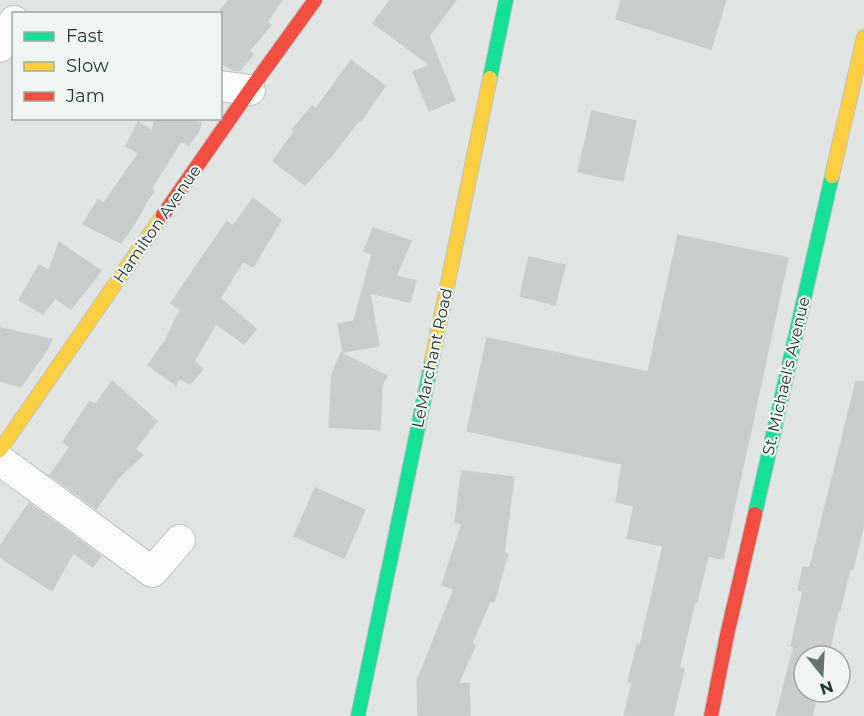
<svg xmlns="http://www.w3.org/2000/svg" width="864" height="716" font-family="Montserrat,sans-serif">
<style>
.building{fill:#c9cdcb;stroke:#cacfcd;stroke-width:1.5}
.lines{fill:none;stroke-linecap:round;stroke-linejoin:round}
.street-casing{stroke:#bec3c1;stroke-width:32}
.fast-casing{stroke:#bec4c1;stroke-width:16}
.slow-casing{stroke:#bec4c1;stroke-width:16}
.jam-casing{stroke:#bec4c1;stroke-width:16}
.street{stroke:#fafbfb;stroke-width:30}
.fast{stroke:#16e098;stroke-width:14}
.slow{stroke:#ffcf43;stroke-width:14}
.jam{stroke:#f24e42;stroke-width:14}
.labels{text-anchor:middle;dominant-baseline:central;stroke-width:4.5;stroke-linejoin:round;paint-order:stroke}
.street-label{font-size:16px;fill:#233630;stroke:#eff6f2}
</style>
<rect width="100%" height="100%" fill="#e1e6e4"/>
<!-- building -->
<path class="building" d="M229,0h53l-15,22 4,3 -22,26 4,3 -13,17 -7,-1 -13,-8v-51z
M390,0h66l-27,36 26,64 -26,11 -16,-39 17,-7 -57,-42z
M621,0h105l-15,49 -95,-30z
M351,60l34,26 -24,35 -2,-1 -29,38h-1l-24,27 -32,-24 21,-29 -2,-2 20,-24 4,3z
M592,111l44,10 -13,60 -45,-9z
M155,118h30l16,5 -2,8 -10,14 -8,-4 -30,48 3,2 -7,10 -10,19 -16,23 -38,-19 15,-24 6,3 35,-50 -13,-7 12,-24 14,9z
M253,198l28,22 -28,47 -10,-6 -23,37 36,31 -12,15 -28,-20 -22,37 9,8 -13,15 -11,-6 -3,7 -28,-20 17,-24 15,-31 -9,-7 56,-82 6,5z
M373,228l38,13 -15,35 20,5 -6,21 -40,-9 9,53 -36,6 -5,-28 16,-3 18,-67 -8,-3z
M678,235l110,23 -65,301 -15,-3 -11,46h-2l-16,66 5,1 -11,47h-49l8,-33 -4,-1 9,-37 3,1 23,-100 -36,-8 7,-32 -18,-4 6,-38 -155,-33 20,-93 161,34z
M59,242l42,29 -30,38 -16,-11 -12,16 -24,-14 20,-35 10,6z
M529,257l36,8 -10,40 -35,-9z
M0,328l52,11 -4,9 -27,39 -21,-6z
M341,353l46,23 -5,10 -2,44 -51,-3 3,-53z
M112,381l45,40 -22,28 8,6 -24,22 -23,32 -46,-34 20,-28 -7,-5 27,-41 5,4z
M856,381l8,1v141l-11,46h-3l-10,42h-2l-9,43 -25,-5v43h14l-6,24h-36l18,-69 -3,-1 12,-55 -5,-1 5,-23 7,1z
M462,471l52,6 -10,76 4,1 -14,48 -4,-1 -18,42 3,3 -17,38 11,-1 1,32 -52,1 -1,-35 37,-92 -12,-4 20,-61 -7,-2z
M315,488l50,22 -21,48 -50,-22z
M29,503l72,53 -8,11 -20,-14 -21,38 -52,-34v-11z"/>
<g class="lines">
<defs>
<path id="street" d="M0,47l14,-26
M220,86l30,4
M0,460l152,112 28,-32"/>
<path id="fast" d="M490,78l16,-78
M755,514l77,-338
M358,716l74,-356"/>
<path id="slow" d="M832,176l32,-139
M432,360l58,-282
M0,450l163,-235"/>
<path id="jam" d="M163,215l87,-125 65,-90
M711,716l16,-81 28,-121"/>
</defs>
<!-- street casing -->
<use href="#street" class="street-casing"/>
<!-- fast casing -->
<use href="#fast" class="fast-casing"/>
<!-- slow casing -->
<use href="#slow" class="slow-casing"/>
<!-- jam casing -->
<use href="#jam" class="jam-casing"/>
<!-- street -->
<use href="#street" class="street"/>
<!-- fast -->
<use href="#fast" class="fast"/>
<!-- slow -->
<use href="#slow" class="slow"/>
<!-- jam -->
<use href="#jam" class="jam"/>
</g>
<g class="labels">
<!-- street labels -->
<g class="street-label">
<text transform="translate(157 224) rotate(-55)">Hamilton Avenue</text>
<text transform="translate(432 358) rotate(-78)">LeMarchant Road</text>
<text transform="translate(786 376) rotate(-77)">St. Michael's Avenue</text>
</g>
</g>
<!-- legend -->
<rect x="12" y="12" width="210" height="108" fill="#eff6f2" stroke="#9da9a4" stroke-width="1.5"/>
<rect x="24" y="32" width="30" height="9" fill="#16e098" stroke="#9da9a4" stroke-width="1.5"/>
<text x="66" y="42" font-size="18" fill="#233630">Fast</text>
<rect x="24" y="62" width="30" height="9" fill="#ffcf43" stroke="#9da9a4" stroke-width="1.5"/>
<text x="66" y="72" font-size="18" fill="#233630">Slow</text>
<rect x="24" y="92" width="30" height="9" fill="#f24e42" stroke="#9da9a4" stroke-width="1.5"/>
<text x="66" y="102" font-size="18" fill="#233630">Jam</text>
<!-- north arrow -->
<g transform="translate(822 674) rotate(162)"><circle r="28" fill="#eff6f2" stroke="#9da9a4" stroke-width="1.5"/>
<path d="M0-4.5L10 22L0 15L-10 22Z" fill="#66746f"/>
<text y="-9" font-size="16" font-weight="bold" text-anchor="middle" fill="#233630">N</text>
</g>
</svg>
